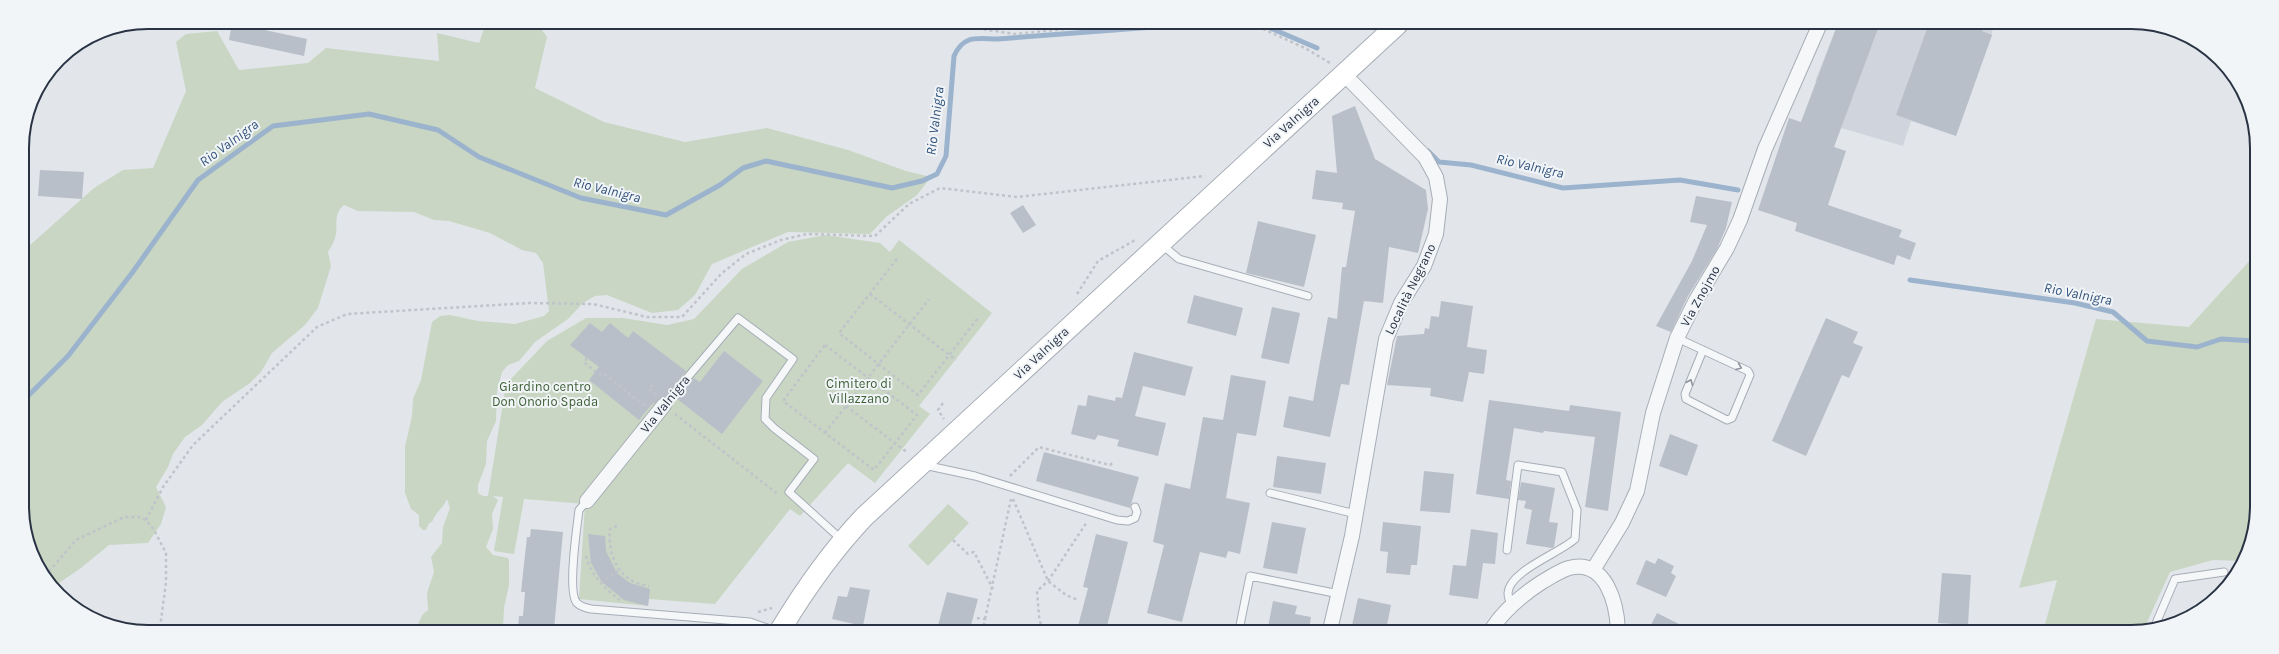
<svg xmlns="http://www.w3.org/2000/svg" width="2279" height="654" font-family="Karla,sans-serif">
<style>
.built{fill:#d0d5dd}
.green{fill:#c8d6c3}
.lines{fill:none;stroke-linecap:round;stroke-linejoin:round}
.stream{stroke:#9cb3cd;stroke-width:5}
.building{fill:#b9bfc9}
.lane-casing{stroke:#a7adb6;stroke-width:9}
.street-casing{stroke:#a7adb6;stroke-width:16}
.secondary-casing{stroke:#a7adb6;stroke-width:22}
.path{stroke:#c0c4ca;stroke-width:2.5;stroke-dasharray:3 3;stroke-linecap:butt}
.lane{stroke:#f5f7f9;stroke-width:7}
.street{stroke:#f5f7f9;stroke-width:14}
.secondary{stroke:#fff;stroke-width:20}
.oneway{stroke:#8f959e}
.labels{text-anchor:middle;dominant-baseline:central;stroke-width:4;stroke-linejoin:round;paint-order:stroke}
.street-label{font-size:13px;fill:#293344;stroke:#f2f5f8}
.park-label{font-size:13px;fill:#3e6136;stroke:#f2f5f8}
.water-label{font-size:14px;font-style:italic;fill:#31527b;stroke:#f2f5f8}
.rim{fill:none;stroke:#293344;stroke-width:2}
</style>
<rect width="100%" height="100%" fill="#e2e6eb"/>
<!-- built -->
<path class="built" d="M1837,26h156l-1,9 -36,101 -45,-15 -8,25 -62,-18 11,-34 -37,-13z"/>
<!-- green -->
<path class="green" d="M486,23h51l10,14 -12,51 69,34 81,20 82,-14 81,22 58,21 25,6 -14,18 -31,22 -16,17 -82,-2 -76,32 -17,31 -17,15 -26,3 -45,-18 -12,1 -12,7 -15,16 -33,23 -16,19 -11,4 -6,7 -5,19 -1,30 -9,20 -1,23 -8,21v8l5,3h5l18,-112 41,-43 39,-23h37l44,7 27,-6 48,-50 46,-27 38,-7 54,8 10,9 9,-12 93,73 -73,93 11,8 -55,69 -27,-20 -48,53 -10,-7 -75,95 -66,-5 -1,7 -69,-7 6,-95 -61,-5 -10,55 -20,-3 9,-54 -10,-1 5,4 -6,14 1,15 -7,18 7,8 15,3 1,3v24l-5,23 -1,19 -90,1 5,-4 5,-10 5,-4 -1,-17 7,-21 -3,-15 11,-14 1,-16 7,-19 -3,-9c-4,9 -11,13 -15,23l-3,1 -3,7h-3l-4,-4v-11l-8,-6 -6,-16v-46l7,-31 1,-17 8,-19 11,-58 8,-6 10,-1 28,6 37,3 29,-8 5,-5 -6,-48 -7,-10 -14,-3 -32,-17 -41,-12 -15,-1 -20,-8 -56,-1 -14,-6c-12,10 -5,21 -9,33 -1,5 -5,10 -7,14l3,14 -13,42 -13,17 -33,28 -11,19 -11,11 -28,19 -20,23 -17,12 -12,17 -5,13 -12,20 10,20 -5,17 -13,19 -39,2 -28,23 -28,19 -18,-25 -11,-32 -1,-284h6l65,-58 29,-18 30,-2 33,-77 -10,-49 10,-8 31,-3 22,39 69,-7 18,-15 113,13 -2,-28 42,10z
M2254,256l-1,282 -11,23 -29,-1 -43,12 -27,59 -100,1 14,-52 -38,8 77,-269 93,8z
M948,504l21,19 -41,43 -20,-20z"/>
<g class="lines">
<!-- stream -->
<path class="stream" d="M1261,24l56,24
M1428,151l11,11 32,3 92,23 117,-8 58,10
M1910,280l165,23 38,9 34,29 50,6 24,-8 33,2
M24,400l44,-44 64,-83 66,-93 75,-54 96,-12 69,16 41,27 102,41 85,17 54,-30 23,-17 23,-7 126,27 30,-7 15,-7 9,-18 8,-100c10,-22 23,-17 44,-17l195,-15"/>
</g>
<!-- building -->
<path class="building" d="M232,23l75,16 -3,17 -75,-16z
M1837,26h42l-45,121 12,4 -18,54 74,25 -3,7 17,6 -6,17 -13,-5 -3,10 -99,-34 2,-8 -39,-13 31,-92 12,4z
M1928,26h55l-1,5 10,4 -36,101 -60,-21z
M1355,106l20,53 51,31 2,19 -10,44 -29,-6 -6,56 -19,-2 -15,84 -8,-1 -11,53 -47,-10 6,-31 24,5 15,-84 9,2 5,-52h4l9,-56 -13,-2 1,-6 -31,-4 4,-29 21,3 -5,-57z
M40,170l44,2 -2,27 -44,-3z
M1696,196l36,6 -6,26 -9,21 -29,47 -17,36 -15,-6 36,-65 15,-36 -17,-3z
M1023,205l13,20 -13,8 -13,-20z
M1258,221l58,14 -12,52 -58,-14z
M1194,295l49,13 -7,28 -49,-13z
M1441,301l32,5 -6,41 20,3 -3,24 -15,-2 -6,30 -33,-6 1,-8 -44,-3 10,-49 27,-2 1,-6 4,1 2,-13 8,1z
M1272,307l28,6 -11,51 -28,-6z
M1826,318l32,14 -5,11 10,4 -14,31 -7,-3 -36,81 -34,-15z
M590,323l12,9 8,-9 18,15 5,-7 53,40 -21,26 -14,8 -12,15 -50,-40 10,-13 -29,-22z
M724,351l39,30 -41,53 -46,-36 18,-20 6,4z
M1134,352l59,15 -8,29 -42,-10 -8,30 31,7 -8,33 -41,-10 2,-6 -21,-5 -3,5 -24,-6 7,-29 8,1 2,-11 27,6 1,-4 6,1z
M1231,375l35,6 -10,55 -19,-3 -11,65 24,5 -10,51 -12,-3 -2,7 -26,-6 -18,70 -35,-9 17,-68 -11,-3 12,-59 25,6 13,-72 20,3z
M1489,400l80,11 1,-6 51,7 -13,99 -23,-4 10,-70 -51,-6 -1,2 -29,-5 -8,52 5,1 -2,18 -33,-5z
M1670,434l28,11 -11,31 -28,-10z
M1044,452l95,25 -9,31 -94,-27z
M1277,456l49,7 -5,31 -48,-7z
M1424,471l30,3 -4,39 -30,-2z
M1521,482l34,6 -6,34 9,1 -4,24 -2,1 -26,-4 6,-34 -8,-2 2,-7 -8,-1z
M1272,522l34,6 -9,46 -34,-6z
M1383,522l38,4 -4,39h-6l-1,10 -24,-2 2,-21 -8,-1z
M531,529l32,3 -9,97h-36l1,-13h4l2,-24h-4l2,-19 4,-36h3z
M1471,529l27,4 -3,31 -12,-1 -5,36 -29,-4 4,-30 13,1z
M588,534l17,2 1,15 11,22 13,10 20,6 -2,17 -24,-6 -22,-18 -11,-19z
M1096,534l32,8 -22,88h-29l11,-42 -5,-1z
M1658,558l16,8 -3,7 5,3 -10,21 -30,-13 10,-24 9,4z
M1942,573l29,2 -3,50 -30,-2z
M850,587l20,3 -7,36 -31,-7 6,-23 9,1z
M947,592l31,7 -8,30h-33z
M1358,598l33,7 -5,25h-35z
M1273,601l24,5 -2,8 16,3 -2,13h-29l-12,-3z
M1657,613l36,18h-45z"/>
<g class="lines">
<defs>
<path id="lane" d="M1161,244l18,15 129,37
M1677,338l71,33 2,4 -18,43 -5,2 -41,-21 -1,-5 18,-44
M664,405l74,-87 55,41 -27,39 -1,21 9,9 40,31 -25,33 53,48
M924,465l51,11 142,44 11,1 7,-3 2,-6 -2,-5
M1270,493l86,21
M587,501l-8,9c-2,17 -12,83 -2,93 4,4 9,5 14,6l159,13 20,7
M1507,550l11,-85 44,7 15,38 -2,29c-15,14 -66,32 -67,54 0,4 2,9 4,12
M2154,628l21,-49 49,-7
M1239,630l11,-54 89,18"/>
<path id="street" d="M587,501l77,-96
M1593,570l29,-47 15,-32 16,-78 24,-75 19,-38 31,-52 13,-28 25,-71 54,-123
M1330,630l22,-94 34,-197 15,-36 23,-37 12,-32 4,-35 -4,-22 -11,-20 -81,-83
M1491,630c13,-20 31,-35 51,-48 9,-5 17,-11 27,-14 37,-10 48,36 49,63"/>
<path id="secondary" d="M781,629c24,-40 51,-78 83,-112l533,-492"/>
</defs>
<!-- lane casing -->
<use href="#lane" class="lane-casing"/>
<!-- street casing -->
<use href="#street" class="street-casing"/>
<!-- secondary casing -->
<use href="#secondary" class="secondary-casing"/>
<!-- path -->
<path class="path" d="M948,24l67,10 104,-10
M1252,24l53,24 25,15
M897,259l-58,74 79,62 60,-77
M870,294l86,66
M1077,294l21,-33 39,-22
M825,345l92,70 -43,55 -91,-69z
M587,358l-3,4 14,12h6l41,32
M653,385l-4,4 7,6
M943,403l-5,7 6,9
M846,406l62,47
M675,414l104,81
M825,433l104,-134
M1010,476l29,-29 71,18 4,-3
M1013,499l35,82 18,14 12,5
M146,520l17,-33 30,-42 124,-118 30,-13 182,-11 64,1 54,13h35l39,-43 25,-20 35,-14 26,-6 68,2 34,-32 31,-16 77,9 188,-21
M617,526l-7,3c-3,27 10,54 39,57
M953,540l15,14 6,-2 19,37
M586,556c5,19 19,33 34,44
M45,576l31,-36 48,-23h15l7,3 8,10 12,23v29l-6,46
M601,583l18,-13
M758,612l14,-4
M977,618l8,1 -2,10
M985,619l26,-120
M1042,630l-3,-14 -2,-25 11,-10 39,-59"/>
<!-- lane -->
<use href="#lane" class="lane"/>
<!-- street -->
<use href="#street" class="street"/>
<!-- secondary -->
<use href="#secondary" class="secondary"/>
</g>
<!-- one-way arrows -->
<defs><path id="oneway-chevron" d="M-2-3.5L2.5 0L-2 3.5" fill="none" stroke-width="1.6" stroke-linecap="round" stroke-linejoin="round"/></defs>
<g class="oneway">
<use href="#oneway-chevron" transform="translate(1739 367) rotate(22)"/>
<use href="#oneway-chevron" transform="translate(1690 382) rotate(-67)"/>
</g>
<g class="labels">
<!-- street labels -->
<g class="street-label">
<text transform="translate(1291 122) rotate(-42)">Via Valnigra</text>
<text transform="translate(1410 289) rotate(-64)">Località Negrano</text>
<text transform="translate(1700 296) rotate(-61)">Via Znojmo</text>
<text transform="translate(1041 353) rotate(-43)">Via Valnigra</text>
<text transform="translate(665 404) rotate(-51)">Via Valnigra</text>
</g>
<!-- park labels -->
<g class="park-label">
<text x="859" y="383">Cimitero di<tspan x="859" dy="15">Villazzano</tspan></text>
<text x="545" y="386">Giardino centro<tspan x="545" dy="15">Don Onorio Spada</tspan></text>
</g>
<!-- water labels -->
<g class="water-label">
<text transform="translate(935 121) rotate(-83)">Rio Valnigra</text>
<text transform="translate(229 143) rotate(-36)">Rio Valnigra</text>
<text transform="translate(1530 166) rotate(13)">Rio Valnigra</text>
<text transform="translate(607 190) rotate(14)">Rio Valnigra</text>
<text transform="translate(2078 294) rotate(11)">Rio Valnigra</text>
</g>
</g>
<!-- crop -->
<path d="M0 0H2279V654H0ZM148 29H2131A119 119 0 0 1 2250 148V506A119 119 0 0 1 2131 625H148A119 119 0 0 1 29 506V148A119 119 0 0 1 148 29Z" fill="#f2f5f8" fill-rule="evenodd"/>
<path class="rim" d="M148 29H2131A119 119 0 0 1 2250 148V506A119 119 0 0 1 2131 625H148A119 119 0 0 1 29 506V148A119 119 0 0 1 148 29Z"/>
</svg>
